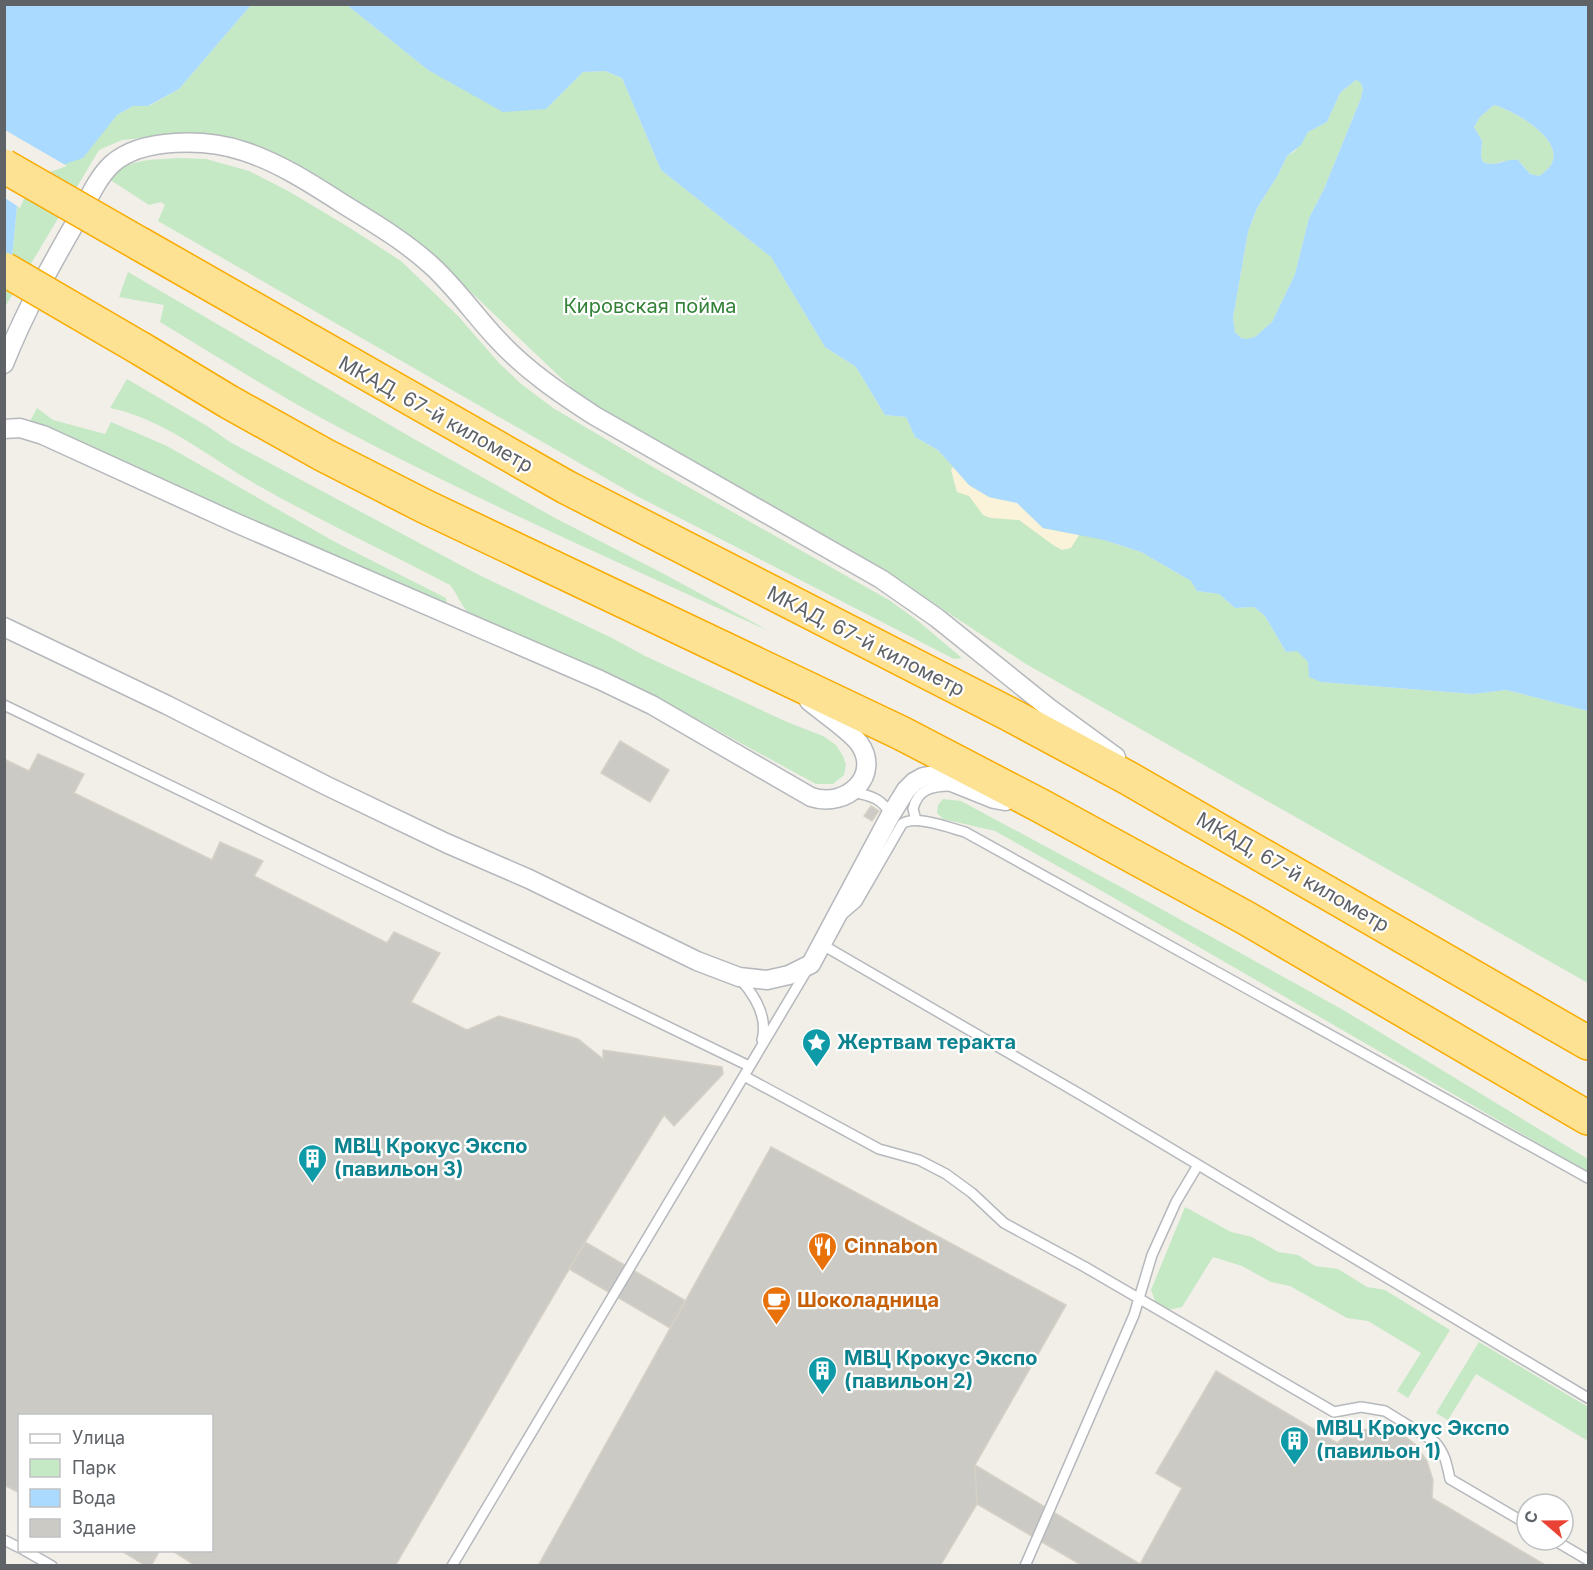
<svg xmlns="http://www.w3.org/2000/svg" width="1593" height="1570" font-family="Inter,sans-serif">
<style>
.green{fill:#c5e8c5}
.sand{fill:#fbf3d9}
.water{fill:#aadaff;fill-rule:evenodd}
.pier{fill:#f1efe8}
.building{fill:#cccac5;stroke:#d6d1c6;stroke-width:1.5}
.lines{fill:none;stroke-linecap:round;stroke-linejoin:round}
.lane-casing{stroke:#b5b8bc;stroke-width:12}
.street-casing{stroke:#b5b8bc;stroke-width:21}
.highway-casing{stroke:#f9ab00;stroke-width:36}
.lane{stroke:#fff;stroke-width:9}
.street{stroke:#fff;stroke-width:18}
.highway{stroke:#fde293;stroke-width:33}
.highway-bridge-casing{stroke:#f9ab00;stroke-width:36;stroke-linecap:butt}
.highway-bridge{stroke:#fde293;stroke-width:33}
.labels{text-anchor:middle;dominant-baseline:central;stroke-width:4.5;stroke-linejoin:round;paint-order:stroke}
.park-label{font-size:20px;fill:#348238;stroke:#fff}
.street-label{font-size:20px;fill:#5f6368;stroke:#fff}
.culture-label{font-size:20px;font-weight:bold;fill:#0d838f;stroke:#fff;text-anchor:start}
.food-label{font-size:20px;font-weight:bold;fill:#c56008;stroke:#fff;text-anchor:start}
</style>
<rect width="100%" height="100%" fill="#f1efe8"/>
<!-- green -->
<path class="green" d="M251,5h96l81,65 118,39 37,-37 22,-1 17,7 39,92 110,87 54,90 31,20 29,48 21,2 9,20 23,13 31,35 135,55 37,12 50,29 6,10 22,3 16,14 19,-1 11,9 21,36 11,-2 11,12 13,20 152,12 33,-4 82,21v272l-562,-319 -138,-91 -251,-140 -55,-35 -150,-143 -101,-69 -82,-43 -30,-7 -27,-3 -70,7 -23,10 -94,157v-33l7,-16 5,-51 13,-32 71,-42 16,-18 16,-9h16l30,-17z
M1356,80l4,1 3,7 -2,10 -37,91 -15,29 -14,56 -23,48 -17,15 -8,3 -6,-2 -6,-6 -2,-14 15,-86 9,-24 21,-33 9,-19 8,-5 13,-19 19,-10 13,-29z
M1494,105c25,7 88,45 45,71l-9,-2 -9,-11 -17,-2 -14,4 -7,-3 -2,-6 1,-15 -8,-14 6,-10z
M179,158l27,1 43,12 41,21 60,36 51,33 57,55 41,47 21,20 33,25 105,62 231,130 29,21 44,37 -8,1 -319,-164 -477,-274 7,-16 -4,-3 -12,3 -40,-26c16,-21 45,-19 70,-21z
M128,272l286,167 141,79 109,56 103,56c-144,-65 -288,-129 -427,-202 -62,-33 -121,-70 -180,-106l4,-17 -45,-8z
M127,379l80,47 23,16 251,134 129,61 35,19 142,66 36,14 13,9 7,11 3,9 -2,10 -11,9h-17l-154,-84 -60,-30 -133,-56c-8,-9 -11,-19 -19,-29 -63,-33 -129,-64 -191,-99 -48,-27 -94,-67 -149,-78z
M37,408l16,12 52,14 6,-12 56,24 168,96 111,56 1,6 -418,-181z
M943,799l18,2 184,99 200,111 243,148v13l-493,-285 -100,-56 -52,-12 -6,-6 1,-8z
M1185,1207l46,25 21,5 26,15 20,3 17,11 23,3 29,18 18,3 65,40 -42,68 -11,-7 24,-38 -53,-32 -21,-3 -57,-32 -19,-4 -29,-16 -29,-9 -31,50 -14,3 -12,-7 -5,-13z
M1479,1342l109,65v34l-112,-67 -28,46 -12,-7z"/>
<!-- sand -->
<path class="sand" d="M953,467l16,18 20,12 28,6 26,25 36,7 -8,13 -9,2 -9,-5 -34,-25 -28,-2 -8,-3 -14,-19 -12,-4 -6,-22z"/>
<!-- water -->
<path class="water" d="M5,5h246l-72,84 -31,17h-15l-16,9 -34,43 -53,18 -13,30 -5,52 -7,16z
M347,5h1241v706l-82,-21 -33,4 -152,-12 -12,-5 -1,-15 -11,-11 -11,1 -21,-36 -11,-9 -19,1 -16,-14 -22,-3 -6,-10 -50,-29 -37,-12 -61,-12 -26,-25 -28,-6 -20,-12 -31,-35 -23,-13 -9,-20 -21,-2 -29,-48 -31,-20 -54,-90 -110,-87 -39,-92 -17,-7 -22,1 -37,37 -43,3 -75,-42zM1356,80l4,2 3,6 -2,10 -37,91 -15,29 -14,56 -23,48 -17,15 -8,2 -6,-1 -6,-6 -2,-14 15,-86 9,-24 21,-33 9,-19 14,-11 7,-13 19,-10 13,-29zM1494,105c25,7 88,45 45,71l-9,-2 -12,-14c-13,-2 -22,8 -35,2l-2,-6 1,-15 -8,-14 6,-10z"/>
<!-- pier -->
<path class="pier" d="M5,130l62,36 -34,12 -13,30 -15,-10z"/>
<!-- building -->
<path class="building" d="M620,741l49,29 -19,32 -49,-29z
M38,754l46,20 -10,19 138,67 8,-18 43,19 -9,15 133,67 7,-11 46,21 -29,49 56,28 32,-14 79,23 25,20v-9l119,17 1,7 -49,52 -10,-11 -79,127 -190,324h-199l-25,-16h41v-134h-192v77l-16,-8v-726l25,12z
M871,806l8,5 -7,10 -8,-5z
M771,1147l295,158 -91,160 2,39 -37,62h-402z
M585,1242l101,59 -16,27 -101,-59z
M1216,1371l121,72 11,-9 20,-5 20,1 19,8 8,6 12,17 6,19 -1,18 115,68h-408l43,-78 -26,-15z
M975,1465l165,99 -1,2h-56l-106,-62z
M120,1550h40l-9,16h-5z"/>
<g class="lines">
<defs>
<path id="lane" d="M4,705l745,361
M852,792c17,3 33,7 38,24
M916,820l-3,-11c5,-20 19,-23 37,-23
M842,915l15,-13 45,-78c12,-10 48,4 63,8l623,346
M821,944l262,152 505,302
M741,980c14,16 27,38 21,60
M744,1076l135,73 40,11 27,14 26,19 32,30 81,44 249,145 27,-5 24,4 50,31c10,11 12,23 15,37l77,45
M4,1540l16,8
M1554,1540l34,20
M24,1550l28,16
M452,1566l355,-596
M1025,1566l109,-251 18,-60 24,-53 22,-37"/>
<path id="street" d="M4,364c20,-51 47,-99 74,-146 10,-18 19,-40 34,-54 30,-27 95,-25 131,-13 35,11 69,33 100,53 31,19 63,38 89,62 25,23 44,51 67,75 28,30 62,53 96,75l286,163 56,39 112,90 67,49
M4,429l16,-1 23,7 193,88 364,157 52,25 159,92c36,12 71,-22 48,-54 -10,-13 -37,-31 -50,-42
M4,627l163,78 160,81 119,57 83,36 168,82 42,16 28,3 22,-5 22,-11 79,-148 16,-26 8,-8 9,-5 11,-2 60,24 11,2"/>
<path id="highway" d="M140,244l426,243 443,227 119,64 460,265
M143,350l86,52 95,53 100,51 477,227 140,73 205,112 342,200"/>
</defs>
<!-- lane casing -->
<use href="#lane" class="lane-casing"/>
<!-- street casing -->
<use href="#street" class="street-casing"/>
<!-- highway casing -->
<use href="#highway" class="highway-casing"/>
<!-- lane -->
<use href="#lane" class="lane"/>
<!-- street -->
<use href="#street" class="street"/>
<!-- highway -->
<use href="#highway" class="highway"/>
<defs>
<path id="highway-bridge" d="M4,166l136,78
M4,269l139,81"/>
</defs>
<!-- highway-bridge casing -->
<use href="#highway-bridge" class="highway-bridge-casing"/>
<!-- highway-bridge -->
<use href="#highway-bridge" class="highway-bridge"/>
</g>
<!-- icons -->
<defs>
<symbol id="sight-pin" viewBox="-11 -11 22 30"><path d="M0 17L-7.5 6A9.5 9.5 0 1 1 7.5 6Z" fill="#0f9aa8" stroke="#fff"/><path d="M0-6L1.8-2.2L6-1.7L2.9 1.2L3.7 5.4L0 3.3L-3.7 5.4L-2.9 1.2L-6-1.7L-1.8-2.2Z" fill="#fff"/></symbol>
<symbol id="building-pin" viewBox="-11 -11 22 30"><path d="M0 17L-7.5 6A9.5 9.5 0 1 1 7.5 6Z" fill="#0f9aa8" stroke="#fff"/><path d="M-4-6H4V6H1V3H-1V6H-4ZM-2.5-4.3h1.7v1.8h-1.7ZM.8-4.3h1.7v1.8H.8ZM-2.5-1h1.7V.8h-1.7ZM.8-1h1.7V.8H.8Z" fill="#fff"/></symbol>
<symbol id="restaurant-pin" viewBox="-11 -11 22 30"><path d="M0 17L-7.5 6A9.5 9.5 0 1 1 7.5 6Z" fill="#e8710a" stroke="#fff"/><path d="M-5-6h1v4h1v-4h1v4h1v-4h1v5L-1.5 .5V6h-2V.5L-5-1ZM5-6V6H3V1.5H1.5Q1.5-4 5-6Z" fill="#fff"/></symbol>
<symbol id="cafe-pin" viewBox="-11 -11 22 30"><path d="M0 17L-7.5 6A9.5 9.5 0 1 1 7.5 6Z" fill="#e8710a" stroke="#fff"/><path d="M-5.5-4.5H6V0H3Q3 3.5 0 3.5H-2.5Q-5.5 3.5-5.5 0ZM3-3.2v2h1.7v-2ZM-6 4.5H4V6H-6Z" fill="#fff"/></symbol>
</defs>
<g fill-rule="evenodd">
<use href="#sight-pin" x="800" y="1026" width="33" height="45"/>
<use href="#building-pin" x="296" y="1142" width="33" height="45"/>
<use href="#restaurant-pin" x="806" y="1230" width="33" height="45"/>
<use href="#cafe-pin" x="760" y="1284" width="33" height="45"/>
<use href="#building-pin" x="806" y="1354" width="33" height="45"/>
<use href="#building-pin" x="1278" y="1424" width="33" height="45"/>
</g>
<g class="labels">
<!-- park labels -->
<g class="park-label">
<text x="650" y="306">Кировская пойма</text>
</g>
<!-- street labels -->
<g class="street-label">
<text transform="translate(436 414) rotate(29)">МКАД, 67-й километр</text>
<text transform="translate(866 641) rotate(27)">МКАД, 67-й километр</text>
<text transform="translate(1293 872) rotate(30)">МКАД, 67-й километр</text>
</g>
<!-- culture labels -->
<g class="culture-label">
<text x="837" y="1042">Жертвам теракта</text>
<text x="334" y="1146">МВЦ Крокус Экспо<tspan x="334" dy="23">(павильон 3)</tspan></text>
<text x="844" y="1358">МВЦ Крокус Экспо<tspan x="844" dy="23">(павильон 2)</tspan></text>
<text x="1316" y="1428">МВЦ Крокус Экспо<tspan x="1316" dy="23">(павильон 1)</tspan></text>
</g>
<!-- food labels -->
<g class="food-label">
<text x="844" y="1246">Cinnabon</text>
<text x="797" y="1300">Шоколадница</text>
</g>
</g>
<!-- border -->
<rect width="1593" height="1570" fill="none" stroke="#5f6368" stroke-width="12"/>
<!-- legend -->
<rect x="18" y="1414" width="195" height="138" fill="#ffffff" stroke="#bfc1c3" stroke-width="1.5"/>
<rect x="30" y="1434" width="30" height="9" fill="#ffffff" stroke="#bfc1c3" stroke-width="1.5"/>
<text x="72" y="1444" font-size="18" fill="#5f6368">Улица</text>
<rect x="30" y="1459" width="30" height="18" fill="#c5e8c5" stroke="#bfc1c3" stroke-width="1.5"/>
<text x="72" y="1474" font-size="18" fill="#5f6368">Парк</text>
<rect x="30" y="1489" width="30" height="18" fill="#aadaff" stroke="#bfc1c3" stroke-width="1.5"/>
<text x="72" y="1504" font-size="18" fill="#5f6368">Вода</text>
<rect x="30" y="1519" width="30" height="18" fill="#cccac5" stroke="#bfc1c3" stroke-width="1.5"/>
<text x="72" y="1534" font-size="18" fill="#5f6368">Здание</text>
<!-- north arrow -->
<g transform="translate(1545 1522) rotate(290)"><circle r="28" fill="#ffffff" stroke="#bfc1c3" stroke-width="1.5"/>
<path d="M0-4.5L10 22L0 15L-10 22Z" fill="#ea4335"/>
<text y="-9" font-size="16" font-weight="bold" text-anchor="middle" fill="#5f6368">С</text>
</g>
</svg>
